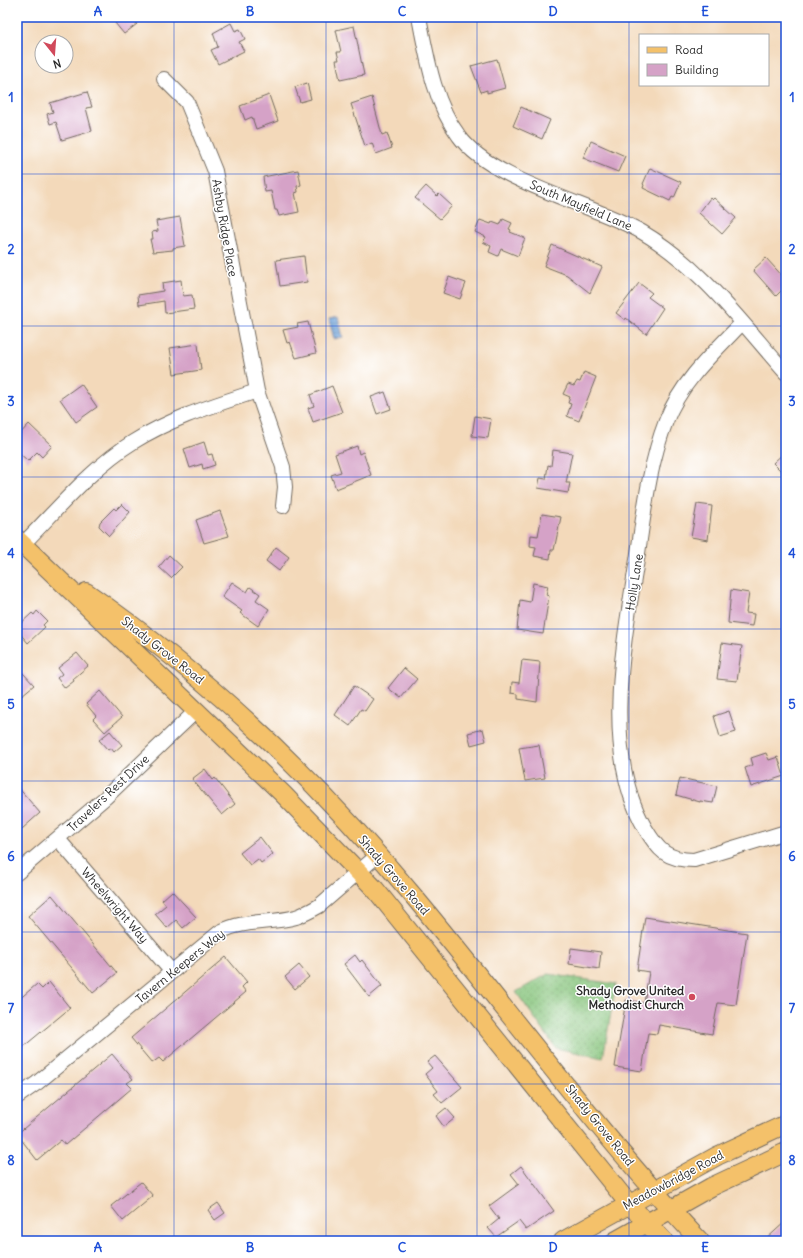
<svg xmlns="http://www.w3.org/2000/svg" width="803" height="1258" font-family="Delius,sans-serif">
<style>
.grass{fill:url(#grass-dots);stroke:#587853}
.water{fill:url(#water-rules);stroke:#4b6581}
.building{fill:#d5a2c7}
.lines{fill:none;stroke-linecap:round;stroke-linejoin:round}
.minor-casing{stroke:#71685d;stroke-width:16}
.major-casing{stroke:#71685d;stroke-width:20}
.minor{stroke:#fff;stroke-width:14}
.major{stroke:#f4c16a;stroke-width:18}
.grid{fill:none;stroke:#1d4ed8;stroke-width:1;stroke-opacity:0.55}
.poi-dot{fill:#d1495b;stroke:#fff;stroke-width:1.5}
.labels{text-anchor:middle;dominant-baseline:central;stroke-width:3;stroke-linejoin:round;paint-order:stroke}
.street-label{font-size:12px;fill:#2b2b2b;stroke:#fff}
.poi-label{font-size:12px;font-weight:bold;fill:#2b2b2b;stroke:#fff;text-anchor:end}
.neatline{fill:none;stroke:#1d4ed8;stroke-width:1.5}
.grid-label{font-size:13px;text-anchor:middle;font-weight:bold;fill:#1d4ed8}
</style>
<defs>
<pattern id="grass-dots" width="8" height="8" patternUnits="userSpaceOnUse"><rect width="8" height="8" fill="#86c47b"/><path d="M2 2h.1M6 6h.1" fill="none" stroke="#6e9f65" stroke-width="1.8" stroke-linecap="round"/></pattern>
<pattern id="water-rules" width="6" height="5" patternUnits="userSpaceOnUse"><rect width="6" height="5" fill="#6b9fd7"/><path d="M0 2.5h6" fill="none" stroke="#5882af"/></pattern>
</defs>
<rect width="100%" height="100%" fill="#fff"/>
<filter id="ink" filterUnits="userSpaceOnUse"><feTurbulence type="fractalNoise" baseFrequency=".025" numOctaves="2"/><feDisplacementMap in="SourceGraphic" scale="8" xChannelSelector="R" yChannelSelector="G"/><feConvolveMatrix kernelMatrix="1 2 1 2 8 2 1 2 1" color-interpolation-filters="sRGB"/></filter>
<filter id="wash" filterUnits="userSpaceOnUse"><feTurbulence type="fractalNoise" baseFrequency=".012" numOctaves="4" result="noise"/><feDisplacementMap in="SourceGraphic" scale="16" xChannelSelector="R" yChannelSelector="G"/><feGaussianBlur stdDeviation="0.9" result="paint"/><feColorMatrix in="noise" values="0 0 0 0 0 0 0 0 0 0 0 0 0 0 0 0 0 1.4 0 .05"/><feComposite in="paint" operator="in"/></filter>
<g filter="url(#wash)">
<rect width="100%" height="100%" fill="#f3d9ba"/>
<!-- grass -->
<path class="grass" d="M548,974l68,10 -13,74 -47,-10 -40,-56z"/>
<!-- water -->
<path class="water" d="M338,317l5,20 -9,2 -5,-20z"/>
<g id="blocks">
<!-- building -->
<path class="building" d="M113,17h18l6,7 -13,10 -9,-11 2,-1z
M231,23l4,8 5,-2 5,10 -6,3 5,9 -26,13 -7,-14 7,-3 -5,-14z
M354,26l10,49 -24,5 -4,-20h3l-2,-8h4l-5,-22z
M497,59l8,29 -18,5v-3l-6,2 -10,-26z
M307,83l4,16 -11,3 -5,-15z
M87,92l5,15 -6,1 6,23 -30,9 -6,-18 -6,2 -3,-10 6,-2 -3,-9z
M269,95l9,26 -22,8 -4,-12 -7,3 -5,-14z
M372,97l10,38 5,-2 5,15 -16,6 -4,-11 -7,3 -14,-42z
M521,107l29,13 -8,19 -29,-13z
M591,141l34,15 -7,16 -35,-14z
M650,168l31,14 -7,16 -2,-1 -2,4 -27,-13 1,-3 -1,-1z
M298,170l3,15 -4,1 1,6 -3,1 4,19 -20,4 -2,-6h-2l-4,-19 -6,1 -2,-15z
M426,186l11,10 2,-2 13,12 -12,13 -25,-21z
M710,198l2,2 2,-2 22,20 -14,16 -23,-21z
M180,217l5,29 -12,2v2l-20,2 -3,-13h3l-1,-7 6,-1 -2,-10z
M503,219l9,4 -3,6 2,1 -1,2 15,6 -7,18 -17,-7 -3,7 -9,-4 2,-6 -8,-4 3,-5 -11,-5 5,-12 11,4 1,-2 8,3z
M552,245l50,22 -12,26 -23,-18 -23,-9z
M304,256l3,26 -27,4 -4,-26z
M766,258l20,22v6l-10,10 -23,-26z
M449,277l17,6 -6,16 -17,-6z
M181,280l2,16 9,-1 2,14 -29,4 -1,-12 -25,4 -1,-10 25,-4 -1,-8z
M639,283l13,10 -4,4 15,11 -17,26 -20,-16 -1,2 -9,-7z
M308,322l8,31 -20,5 -6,-16 -3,1 -4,-13 15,-3 -1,-3z
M198,344l3,26 -27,4 -4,-26z
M584,372l12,5 -17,44 -12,-5 4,-12 -3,-1 2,-6 -7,-3 5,-10 6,2 3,-5 3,1z
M81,384l16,23 -21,15 -16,-23z
M332,386l10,26 -29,10 -5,-14 6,-2 -4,-11z
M385,392l6,17 -14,5 -6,-17z
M475,416l16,3 -3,19 -16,-2z
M29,424l23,22 -10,11 -5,-5 -9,9 -11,-10v-14z
M204,442l4,13 4,-1 3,11 -12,4 -1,-5 -12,4 -6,-19z
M357,446l2,8 4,-2 8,23 -35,14 -5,-14 10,-3 -6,-18z
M553,450l19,3 -6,30h4l-2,10 -30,-5 2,-10 6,1 2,-14 3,1z
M786,451v25l-13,-13z
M122,504l8,8 -21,24 -10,-10 1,-4 14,-14 2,2z
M697,504l15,2 -4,34 -17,-3z
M220,511l9,25 -25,7 -8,-23z
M542,514l19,3 -7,33h-3l-1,9 -16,-3 2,-9 -6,-1 1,-11 7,1z
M276,547l13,10 -10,14 -13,-10z
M169,555l13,12 -11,11 -12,-11z
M232,582l15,10 3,-5 10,7 -4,6 13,9 -11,17 -18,-13 2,-2 -20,-14z
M533,583l15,3 -2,9 3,1 -6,38 -26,-4 3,-30 10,2z
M731,590l18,3 -3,20 8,1 -2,12 -24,-3z
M37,611l10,10 -4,4 2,2 -17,16 -11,-13v-3l15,-14 2,2z
M722,643l20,3 -5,35 -20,-2z
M77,653l11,13 -15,13 1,2 -9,7 -8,-10 5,-4 -4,-6z
M522,660l18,2 -3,40 -19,-3v-5l-7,-1 1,-11 7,1z
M404,668l13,11 -16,19 -13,-10z
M23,673l11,12 -12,10 -5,-6v-11z
M354,686l19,13 -8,12 -4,-2 -11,17 -15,-11z
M100,691l22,26 -17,15 -12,-13 3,-3 -10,-12z
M729,711l7,21 -16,5 -6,-21z
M483,729l3,12 -15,4 -3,-12z
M110,731l12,14 -8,7 -3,-4 -3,2 -9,-10z
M539,745l6,33 -20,3 -6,-33z
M766,753l3,7 9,-3 6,19 -33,11 -6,-19 8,-3 -2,-7z
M205,769l8,11 2,-2 20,26 -13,11 -30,-36z
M680,778l37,8 -4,17 -13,-2v1l-24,-7z
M17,786l23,27 -18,16 -5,-6z
M260,837l13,17 -12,9 -3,-4 -8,6 -10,-12z
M172,891l24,26 -13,11 -7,-8 -9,8 -12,-14 11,-9 -4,-5z
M52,895l65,78 -24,20 -65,-77z
M645,917l102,16 -11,72 -18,-2 -6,31 -53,-9 -2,9 -9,-1 -6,38 -27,-4 11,-67 18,3 5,-31 -12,-2z
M571,948l30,4 -2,17 -30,-5z
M355,955l5,7 2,-2 20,26 -13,11 -25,-33z
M226,957l21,25 -5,5 4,5 -83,70 -4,-4 -7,5 -21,-25z
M299,965l10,12 -14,12 -10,-12z
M49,982l21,26 -53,44v-51l20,-17 5,5z
M112,1054l21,25 -6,4 5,5 -67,57 -4,-5 -24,20 -20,-26z
M435,1056l27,31 -20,16 -8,-9 4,-3 -13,-17 7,-6 -5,-6z
M446,1108l9,10 -11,9 -8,-11z
M521,1166l33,45 -28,19 -7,-9 -23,16 -8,-9 11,-9 -10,-13 30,-22 -8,-10z
M141,1182l12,14 -30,25 -12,-15z
M218,1203l7,10 -10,7 -7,-10z
M786,1221v20h-22z"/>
</g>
</g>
<g filter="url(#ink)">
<use href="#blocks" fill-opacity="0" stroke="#71685d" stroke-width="1"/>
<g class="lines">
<defs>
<path id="minor" d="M419,17c8,40 15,86 40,119 33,46 132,67 183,96 58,34 100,91 144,141
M164,79l23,23 28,69 42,220 26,76 2,20 -2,19
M742,323c-29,30 -61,59 -76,98 -17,44 -22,92 -29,139 -13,81 -36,192 8,268 13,22 21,32 49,32l92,-28
M23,544c35,-35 68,-76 110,-102 38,-24 82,-37 124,-51
M58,839l114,133
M17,873l89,-76 91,-87
M17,1097l20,-14 183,-151c24,-13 51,-8 76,-15 9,-3 16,-7 23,-11l59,-51"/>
<path id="major" d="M17,539l266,255 92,95 254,315 35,37
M86,592c124,86 233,190 329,306 95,114 183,235 285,343
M563,1241l154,-85 69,-32
M615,1241l96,-54 75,-35"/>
</defs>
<!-- minor casing -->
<use href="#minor" class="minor-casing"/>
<!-- major casing -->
<use href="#major" class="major-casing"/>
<!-- minor -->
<use href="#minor" class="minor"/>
<!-- major -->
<use href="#major" class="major"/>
</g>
</g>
<!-- grid -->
<path class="grid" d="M174,17v1224M326,17v1224M477,17v1224M629,17v1224M17,174h769M17,326h769M17,477h769M17,629h769M17,781h769M17,932h769M17,1084h769"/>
<!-- markers -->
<circle class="poi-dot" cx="692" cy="997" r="4"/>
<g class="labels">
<!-- street labels -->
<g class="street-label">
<text transform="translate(581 205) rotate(23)">South Mayfield Lane</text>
<text transform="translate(225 228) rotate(80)">Ashby Ridge Place</text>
<text transform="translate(634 582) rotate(-81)">Holly Lane</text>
<text transform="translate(163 650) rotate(38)">Shady Grove Road</text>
<text transform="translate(108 793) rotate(-43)">Travelers Rest Drive</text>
<text transform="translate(394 875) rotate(49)">Shady Grove Road</text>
<text transform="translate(115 905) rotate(49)">Wheelwright Way</text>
<text transform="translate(180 966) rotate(-39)">Tavern Keepers Way</text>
<text transform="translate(600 1125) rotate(51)">Shady Grove Road</text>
<text transform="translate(673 1180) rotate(-28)">Meadowbridge Road</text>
</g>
<!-- poi labels -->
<g class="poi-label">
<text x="684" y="990">Shady Grove United<tspan x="684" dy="14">Methodist Church</tspan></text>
</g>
</g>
<!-- margin -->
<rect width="803" height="1258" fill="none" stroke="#fff" stroke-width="44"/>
<!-- legend -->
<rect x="639" y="34" width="130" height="52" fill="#ffffff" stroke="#aaaaaa"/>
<rect x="647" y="47" width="20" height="6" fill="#f4c16a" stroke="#aaaaaa"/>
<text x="675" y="54" font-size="12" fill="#2b2b2b">Road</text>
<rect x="647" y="64" width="20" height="12" fill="#d5a2c7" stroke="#aaaaaa"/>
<text x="675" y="74" font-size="12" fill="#2b2b2b">Building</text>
<!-- north arrow -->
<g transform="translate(54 54) rotate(163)"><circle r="19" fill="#ffffff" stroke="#aaaaaa"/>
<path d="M0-3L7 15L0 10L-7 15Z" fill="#d1495b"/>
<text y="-6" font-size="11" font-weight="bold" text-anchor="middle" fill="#2b2b2b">N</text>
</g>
<rect x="22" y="22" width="759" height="1214" class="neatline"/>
<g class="grid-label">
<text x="98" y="16">A</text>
<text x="250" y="16">B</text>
<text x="402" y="16">C</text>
<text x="553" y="16">D</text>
<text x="705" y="16">E</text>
<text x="11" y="102">1</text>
<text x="792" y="102">1</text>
<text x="11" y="254">2</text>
<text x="792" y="254">2</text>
<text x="11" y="406">3</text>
<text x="792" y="406">3</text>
<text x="11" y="558">4</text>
<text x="792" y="558">4</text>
<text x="11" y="709">5</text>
<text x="792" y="709">5</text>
<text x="11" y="861">6</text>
<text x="792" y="861">6</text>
<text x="11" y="1013">7</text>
<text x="792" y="1013">7</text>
<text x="11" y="1165">8</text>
<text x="792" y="1165">8</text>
<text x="98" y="1252">A</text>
<text x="250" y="1252">B</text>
<text x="402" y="1252">C</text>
<text x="553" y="1252">D</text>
<text x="705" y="1252">E</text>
</g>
</svg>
